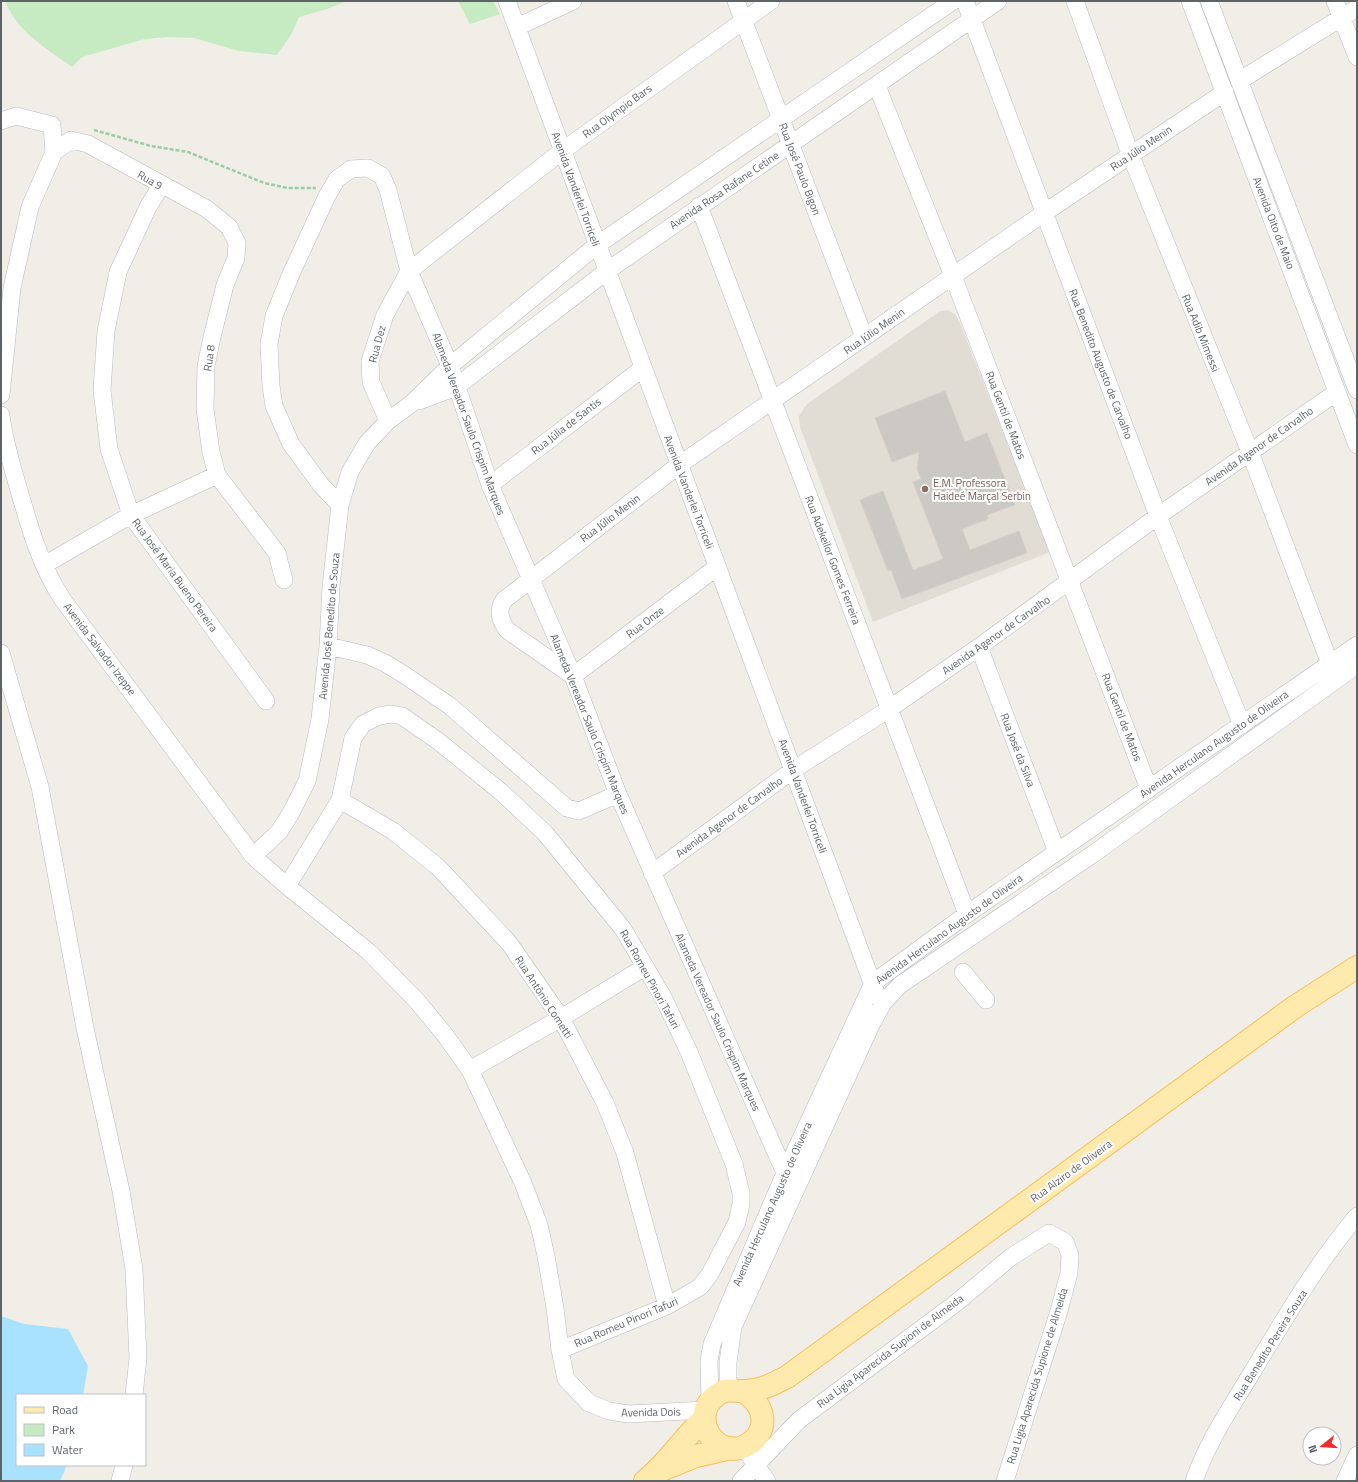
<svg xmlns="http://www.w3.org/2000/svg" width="1358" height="1482" font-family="'Titillium Web',sans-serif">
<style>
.education{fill:#e1ddd5}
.green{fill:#c6eac2}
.water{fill:#a9e2ff}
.building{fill:#ccc9c4;stroke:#d6cfc4}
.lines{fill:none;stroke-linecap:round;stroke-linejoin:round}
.minor-casing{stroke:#b7babe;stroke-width:18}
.major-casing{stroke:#fabd57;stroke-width:24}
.path{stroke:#9ccda6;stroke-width:2.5;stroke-dasharray:4 2;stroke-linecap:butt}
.minor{stroke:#fff;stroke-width:17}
.major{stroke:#ffeaae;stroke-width:22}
.education-dot{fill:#8d6e63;stroke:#fff;stroke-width:1.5}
.labels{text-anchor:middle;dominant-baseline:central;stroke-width:4;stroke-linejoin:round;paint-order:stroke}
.street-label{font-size:11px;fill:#5e6368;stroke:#fff}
.education-label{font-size:11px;fill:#785e54;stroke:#fff;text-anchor:start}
</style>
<rect width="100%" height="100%" fill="#f1eee7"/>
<!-- education -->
<path class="education" d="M948,310l7,4 5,9 90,229 -177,70 -73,-195 -1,-11 8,-12 133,-93z"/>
<!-- green -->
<path class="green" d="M5,1h342l-20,8 -28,8 -7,16 -15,22 -38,-4 -45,-13 -27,-1 -22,2 -63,18 -10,10c-27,-20 -54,-34 -67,-66z
M458,1h35l7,13 -30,10z"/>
<!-- water -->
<path class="water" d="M1,1316l23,8 44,5 20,37 -5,29h-66v70h50l-7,16h-59z"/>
<!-- building -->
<path class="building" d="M945,391l20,51 22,-9 28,72 -28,10 1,4 -26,10 8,21 49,-19 8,22 -125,46 -11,-29 -3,1 -28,-71 23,-9 30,79 30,-11 -30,-77 8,-3 -4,-10 2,-17 -27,10 -17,-44z"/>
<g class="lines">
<defs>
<path id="minor" d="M507,1l370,995 6,7
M736,1l128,336
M965,1l193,515 84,209
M1075,1l56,155 119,296 80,212
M1190,1l167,444
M1209,1l148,389
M1335,1l22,56
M517,27l56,-26
M1239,81l118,-73
M877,86l76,190 196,513
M1,121l15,-5 36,9 2,27 -24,55 -18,81 -11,107
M54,152l17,-12 17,4 119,65 22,18 8,16 -1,15 -11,27 -13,52 -6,29 -1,43 6,43 6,23 60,78 7,27
M161,186l-13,21 -30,65 -12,59 -4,59 7,59 22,66 135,186
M699,206l268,708
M419,401l37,-14 151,-116 391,-270
M1,415c3,25 10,48 17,72 11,38 22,79 45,113l190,256 34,30 82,66 48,49 28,34 25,35 53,113 16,42 7,31 9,52 5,42 6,29 23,24 20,8 20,3 76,-4
M388,421l-17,-39 -1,-21 15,-46 24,-44 153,-120 209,-150
M490,485l153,-117
M340,505l-19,-20 -30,-41 -17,-38 -3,-20 -2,-42 5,-28 17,-42 36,-78 10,-17 14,-10 17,-1 14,8 6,14 21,81 41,95 40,119 83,191 45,118 167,379
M44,565l87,-50 86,-40
M717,567l-144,109 -66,-46c-7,-10 -10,-19 -3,-30l175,-135 365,-252 181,-121
M328,646l39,9 18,8 21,13 44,30 117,102 12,3 39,-17
M979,647l78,205
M1,653l39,134 45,241 36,163 13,78 4,89 -4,37
M340,800l53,31 45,36 71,76 52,75 44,85 20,50 42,153
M253,856l26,-24 13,-21 15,-30 13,-62 8,-73 3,-59 9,-82 10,-33 17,-29 21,-22 23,-17 39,-38 147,-121 356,-244
M652,873l141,-103 96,-61 90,-62 179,-131 179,-124
M287,886l53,-86 13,-62 10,-14 16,-8 12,-2 11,2 36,25 62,50 45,42 78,96 40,68 26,55 45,112 7,29v11l-4,18 -27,52 -10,13 -33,19 -107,44
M963,972l23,28
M470,1070l91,-52 84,-51
M728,1390v-28l5,-35 138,-302 12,-22 17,-18 193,-131 264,-189
M710,1401l-1,-40 3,-17 73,-171 88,-190 94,-69 390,-269
M749,1455l18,26
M120,1481l4,-16
M741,1481l58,-61 157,-117 55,-46 38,-24 16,9 5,13 -1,18 -10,38 -54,170
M1194,1481c13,-38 36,-72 57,-107 33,-54 65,-110 106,-158
M1345,1481l12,-26"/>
<path id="major" d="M743,1391c22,13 28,40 4,54 -31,17 -60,-29 -30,-50 9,-7 17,-4 26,-4 5,0 11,-1 16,-2 10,-2 19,-8 28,-12l509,-371 61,-39
M659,1471l37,-15 35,-8
M645,1481c22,-17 38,-43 59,-62"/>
</defs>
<!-- minor casing -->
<use href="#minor" class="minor-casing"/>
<!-- major casing -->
<use href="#major" class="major-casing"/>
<!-- path -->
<path class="path" d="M94,130l57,16 37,6 76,31 24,5h28"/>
<!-- minor -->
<use href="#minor" class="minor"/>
<!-- major -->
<use href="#major" class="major"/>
</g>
<!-- markers -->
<circle class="education-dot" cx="925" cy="489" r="4"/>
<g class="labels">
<!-- street labels -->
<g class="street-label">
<text transform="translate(617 111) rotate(-36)">Rua Olympio Bars</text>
<text transform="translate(1141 148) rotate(-34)">Rua Júlio Menin</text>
<text transform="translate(800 169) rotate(69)">Rua José Paulo Bigon</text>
<text transform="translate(150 180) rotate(29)">Rua 9</text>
<text transform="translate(576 189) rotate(70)">Avenida Vanderlei Torriceli</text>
<text transform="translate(724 190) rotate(-34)">Avenida Rosa Rafane Cetine</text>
<text transform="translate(1274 223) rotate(69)">Avenida Oito de Maio</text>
<text transform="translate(874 331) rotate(-35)">Rua Júlio Menin</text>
<text transform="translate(1201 333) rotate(68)">Rua Adib Mimessi</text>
<text transform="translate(377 344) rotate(-75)">Rua Dez</text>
<text transform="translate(209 358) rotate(-82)">Rua 8</text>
<text transform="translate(1101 364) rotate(69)">Rua Benedito Augusto de Carvalho</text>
<text transform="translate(1006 415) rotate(69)">Rua Gentil de Matos</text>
<text transform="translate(469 424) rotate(70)">Alameda Vereador Saulo Crispim Marques</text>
<text transform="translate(566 426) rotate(-38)">Rua Júlia de Santis</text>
<text transform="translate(1259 446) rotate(-35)">Avenida Agenor de Carvalho</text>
<text transform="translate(689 492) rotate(69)">Avenida Vanderlei Torriceli</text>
<text transform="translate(610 518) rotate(-37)">Rua Júlio Menin</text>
<text transform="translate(833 560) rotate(69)">Rua Adekeilor Gomes Ferreira</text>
<text transform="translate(175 575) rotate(54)">Rua José Maria Bueno Pereira</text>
<text transform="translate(645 622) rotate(-37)">Rua Onze</text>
<text transform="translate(329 626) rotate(-85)">Avenida José Benedito de Souza</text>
<text transform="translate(996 635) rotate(-35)">Avenida Agenor de Carvalho</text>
<text transform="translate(100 649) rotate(53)">Avenida Salvador Izeppe</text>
<text transform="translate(1122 717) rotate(69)">Rua Gentil de Matos</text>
<text transform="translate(590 724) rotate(68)">Alameda Vereador Saulo Crispim Marques</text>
<text transform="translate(1214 744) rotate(-35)">Avenida Herculano Augusto de Oliveira</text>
<text transform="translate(1018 750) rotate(69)">Rua José da Silva</text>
<text transform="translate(803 796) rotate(70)">Avenida Vanderlei Torriceli</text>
<text transform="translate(729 817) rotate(-36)">Avenida Agenor de Carvalho</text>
<text transform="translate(949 929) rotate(-36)">Avenida Herculano Augusto de Oliveira</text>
<text transform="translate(650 979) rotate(61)">Rua Romeu Pinori Tafuri</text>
<text transform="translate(544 997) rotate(57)">Rua Antônio Cometti</text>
<text transform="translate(718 1022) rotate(66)">Alameda Vereador Saulo Crispim Marques</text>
<text transform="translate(1071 1171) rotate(-36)">Rua Alziro de Oliveira</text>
<text transform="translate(772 1204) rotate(-66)">Avenida Herculano Augusto de Oliveira</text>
<text transform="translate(626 1322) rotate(-23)">Rua Romeu Pinori Tafuri</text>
<text transform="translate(1270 1345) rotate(-58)">Rua Benedito Pereira Souza</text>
<text transform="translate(890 1351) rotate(-37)">Rua Ligia Aparecida Supioni de Almeida</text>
<text transform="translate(1037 1376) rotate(-73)">Rua Ligia Aparecida Supione de Almeida</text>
<text transform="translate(651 1412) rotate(-1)">Avenida Dois</text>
</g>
<!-- education labels -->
<g class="education-label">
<text x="933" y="483">E.M. Professora<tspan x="933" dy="13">Haideé Marçal Serbin</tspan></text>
</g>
</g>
<!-- border -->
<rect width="1358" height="1482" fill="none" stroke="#5e6368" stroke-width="4"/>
<!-- legend -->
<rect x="16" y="1394" width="130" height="72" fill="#ffffff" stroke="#bfc1c3"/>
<rect x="24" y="1407" width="20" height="6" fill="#ffeaae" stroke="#bfc1c3"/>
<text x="52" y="1414" font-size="12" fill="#5e6368">Road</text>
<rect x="24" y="1424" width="20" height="12" fill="#c6eac2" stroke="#bfc1c3"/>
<text x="52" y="1434" font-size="12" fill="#5e6368">Park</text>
<rect x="24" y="1444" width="20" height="12" fill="#a9e2ff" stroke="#bfc1c3"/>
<text x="52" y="1454" font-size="12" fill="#5e6368">Water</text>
<!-- north arrow -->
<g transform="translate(1322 1446) rotate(253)"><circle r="19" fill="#ffffff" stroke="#bfc1c3"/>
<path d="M0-3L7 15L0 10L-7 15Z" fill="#f42a2d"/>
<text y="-6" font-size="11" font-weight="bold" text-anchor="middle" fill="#5e6368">N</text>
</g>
</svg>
